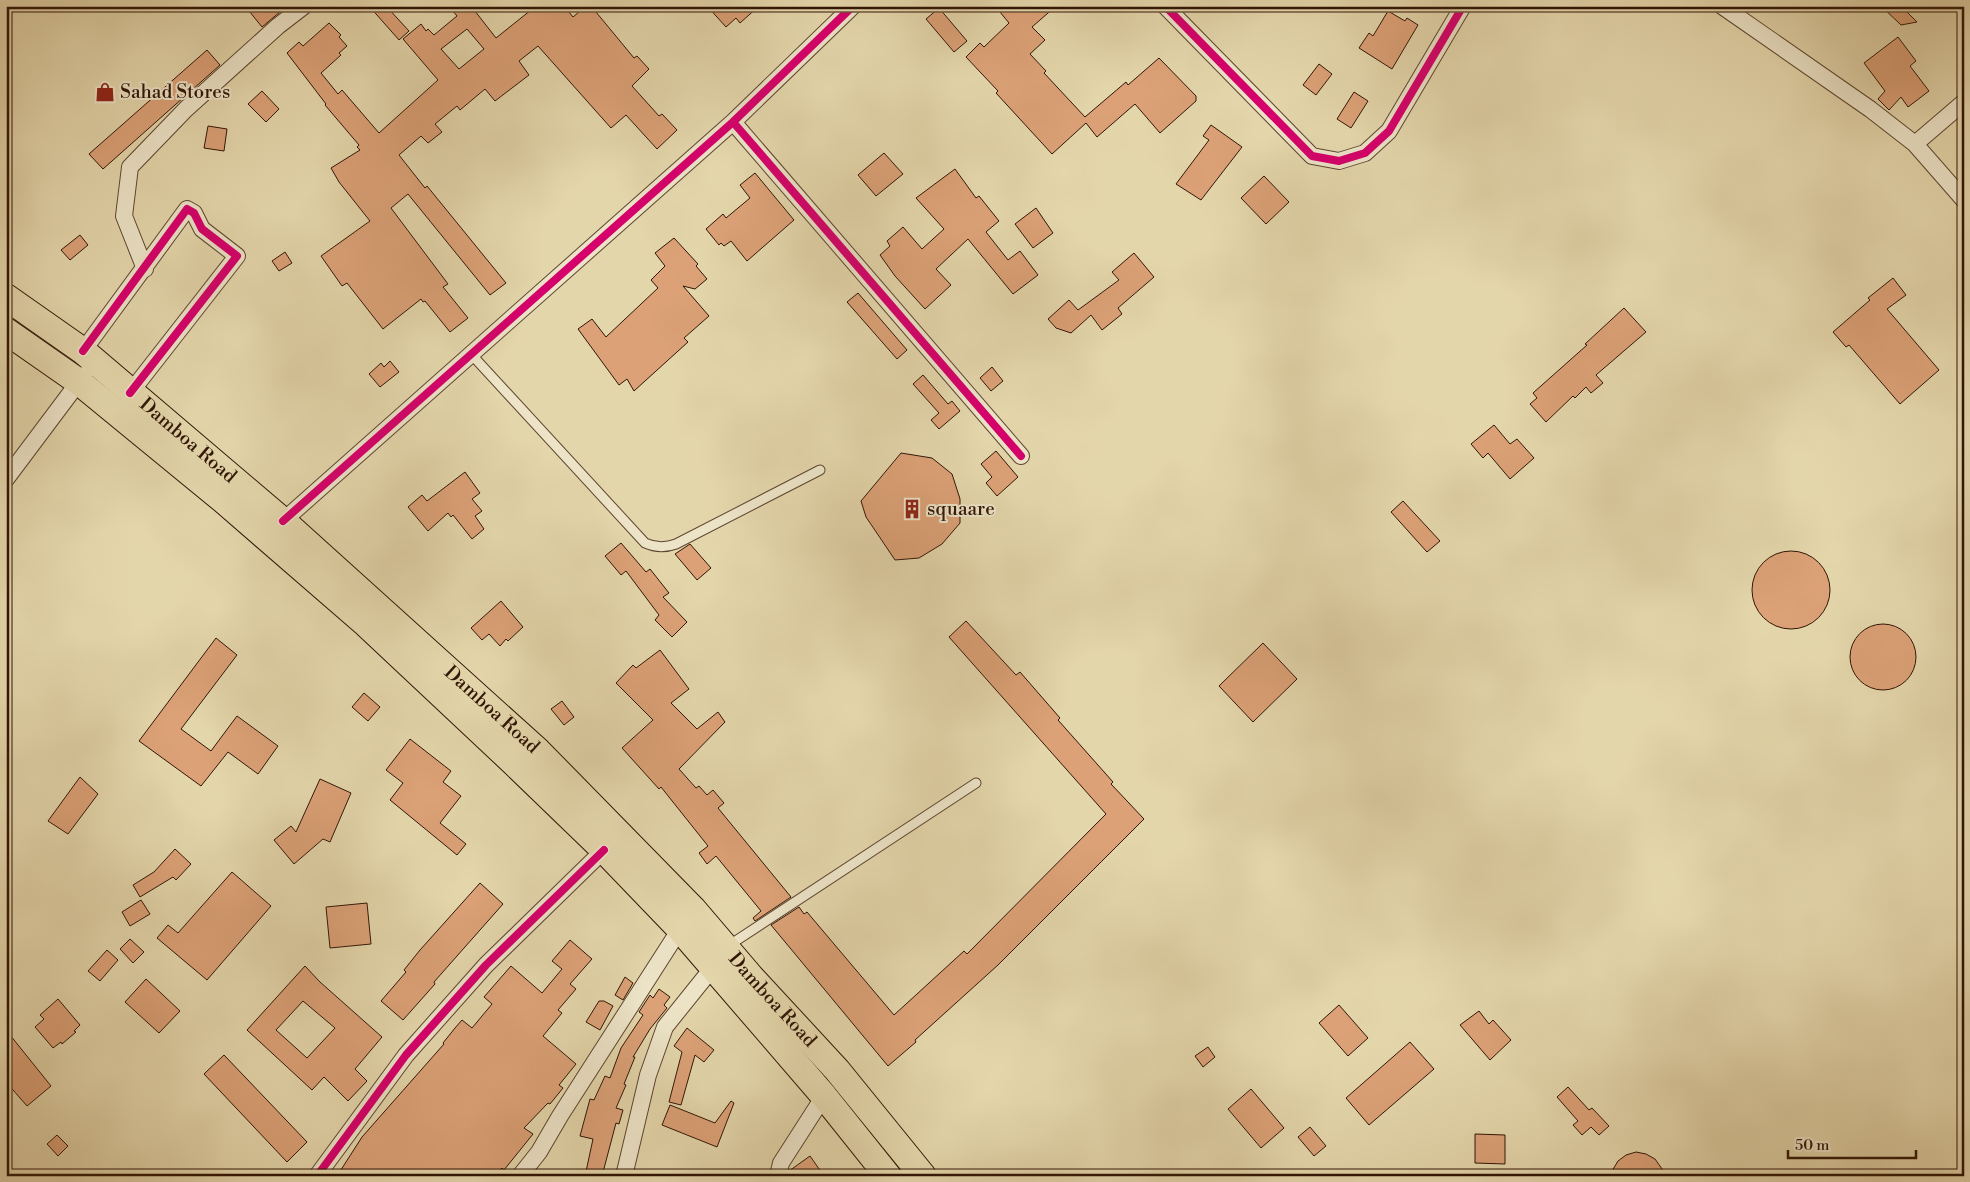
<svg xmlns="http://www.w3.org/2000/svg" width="1970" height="1182" font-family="'Libre Bodoni',serif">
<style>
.building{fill:#dca177;stroke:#301506;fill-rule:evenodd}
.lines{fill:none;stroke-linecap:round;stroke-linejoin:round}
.service-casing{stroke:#5d452f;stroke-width:11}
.minor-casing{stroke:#5d452f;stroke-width:18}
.primary-casing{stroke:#301506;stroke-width:28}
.service{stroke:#ede4c8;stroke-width:9}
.minor{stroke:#ede4c8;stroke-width:16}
.primary{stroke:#e4d6ab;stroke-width:26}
.cycleway-casing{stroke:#ede4c8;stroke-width:11}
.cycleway{stroke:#d6006c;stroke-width:8}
.labels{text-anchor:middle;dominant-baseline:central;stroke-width:4;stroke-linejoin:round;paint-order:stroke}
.poi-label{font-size:19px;fill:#301506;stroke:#ede4c8;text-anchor:start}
.street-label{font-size:19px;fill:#301506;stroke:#ede4c8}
</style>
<rect width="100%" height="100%" fill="#e4d6ab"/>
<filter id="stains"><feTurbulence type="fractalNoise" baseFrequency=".004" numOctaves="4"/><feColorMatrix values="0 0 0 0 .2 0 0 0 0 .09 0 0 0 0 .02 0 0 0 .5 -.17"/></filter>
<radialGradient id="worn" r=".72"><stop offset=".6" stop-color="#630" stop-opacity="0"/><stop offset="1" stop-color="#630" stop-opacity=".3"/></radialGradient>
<!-- building -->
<path class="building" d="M245,6h42l-25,21z
M369,6h17l23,25 -10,9z
M449,6h22l25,32 40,-32h28l9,11 13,-11h5l43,52 3,-2 12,13 -17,17 27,30 3,-2 15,16 -20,19 -31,-34 -15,13 -73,-82 -19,15 10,14 -34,26 -10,-12 -25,21 -3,-4 -22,18 7,8 -14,11 -7,-7 -22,19 26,33 2,-2 79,97 -16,12 -82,-101 -17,14 57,76 -5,3 25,31 -18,14 -25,-31 -2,1 -2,-3 -38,30 -36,-46 -5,3 -21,-30 49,-35 -31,-39 -8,-14 29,-18 -3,-3 2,-2 -34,-40 1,-1 -39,-51 12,-11 4,4 26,-23 12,12 -2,2 8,9 -8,7 2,2 -20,18 17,21 4,-4 37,43 59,-53 -35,-41 18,-15 5,7 2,-2 6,6 23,-19zM467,29l17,20 -25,20 -18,-20z
M707,6h52l-19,17 -4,-5 -10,9z
M995,6h61l-24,21 13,13 -15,14 16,17 -2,2 41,44 41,-35 2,3 31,-27 37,38v5l-36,32 -25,-29 -38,33 -11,-14 -34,31 -56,-61 2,-2 -32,-34 14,-14 4,4 25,-24z
M1881,6h20l16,16 -16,3z
M939,8l28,33 -13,11 -28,-33z
M1388,11l17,10 2,-3 11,7 -26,44 -33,-21 10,-15 4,3z
M1898,37l18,24 -6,5 19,25 -21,16 -7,-10 -12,13 -11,-11 7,-8 -21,-28z
M207,50l13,15 -117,104 -14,-15z
M1319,64l13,10 -16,21 -13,-10z
M262,91l17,18 -13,13 -18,-18z
M1354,92l14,9 -17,27 -14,-9z
M1211,125l31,22 -41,53 -25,-16 33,-44 -6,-4z
M208,126l19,3 -3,22 -20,-3z
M884,153l19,21 -27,22 -18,-21z
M955,169l21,29 3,-2 20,25 -13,11 22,28 12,-9 18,24 -25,19 -45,-55 -32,30 15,16 -26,24 -30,-33 -15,-21 10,-9 -3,-5 16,-14 19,22 22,-20 -28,-31z
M755,173l39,47 -47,41 -16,-20 -7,5 -3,-3 -2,2 -13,-16 17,-15 3,4 24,-20 -10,-13z
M1264,176l25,26 -23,22 -25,-26z
M1036,208l17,25 -20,15 -18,-24z
M80,235l8,10 -18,15 -9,-10z
M674,238l24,26 -2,2 11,13 -12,10 -12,-3 26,30 -25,22 4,4 -54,49 -7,-12 -8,6 -41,-56 14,-10 14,18 52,-49 -7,-8 14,-14 -10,-13z
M285,252l7,11 -13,8 -7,-10z
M1134,253l20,24 -36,31 4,6 -20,16 -11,-15 -20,18 -15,-5 -8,-9 21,-19 9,10 41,-30 -7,-8z
M1893,278l13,17 -19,14 52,61 -39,34 -51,-59 -3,2 -13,-15 37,-32 -2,-2z
M858,293l49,57 -10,9 -50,-57z
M1624,308l22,24 -50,43 7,8 -12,10 -5,-6 -11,11 -2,-2 -27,26 -16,-18 7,-6 -4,-5 54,-48 -2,-1z
M390,361l9,11 -19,15 -11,-13 12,-11 3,4z
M992,367l11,14 -12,10 -11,-13z
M923,375l25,29 4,-3 8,10 -21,18 -8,-9 8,-7 -26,-29z
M1494,425l16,19 7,-5 17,19 -24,21 -22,-26 -5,5 -12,-14z
M996,451l22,26 -21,19 -11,-13 6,-6 -11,-13z
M901,453l31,5 20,16 8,25v24l-18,21 -23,14 -24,2 -29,-43 -5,-16z
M465,472l15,21 -8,6 10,12 -7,5 9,13 -12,10 -19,-24 -2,2 -3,-4 -20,18 -20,-24 14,-12 5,6z
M1403,501l37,40 -13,11 -36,-40z
M621,543l25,29 4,-3 19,24 -6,4 24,25 -15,15 -17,-17 4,-5 -33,-44 -5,4 -16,-19z
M690,544l21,24 -14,12 -22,-26z
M1752 590a39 39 0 1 1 78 0a39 39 0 1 1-78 0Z
M501,601l22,26 -15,14 -2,-2 -6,7 -11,-12 -7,6 -11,-12z
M966,621l50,54 4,-3 40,46 -2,2 55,62 -2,2 33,35 -146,146 -83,75 1,2 -28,24 -117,-141 28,-18 5,7 3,-2 87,103 70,-64 3,3 139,-140 -157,-177z
M1850 657a33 33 0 1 1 66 0a33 33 0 1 1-66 0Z
M216,638l21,17 -56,74 30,22 26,-35 41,30 -20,28 -30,-22 -27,34 -62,-45z
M1263,643l34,36 -44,43 -34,-36z
M660,650l29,39 -18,14 26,26 21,-17 7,10 -46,47 17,19 3,-2 8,9 6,-5 11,13 -6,5 73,89 -36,24 -2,-3 8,-7 -45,-55 -9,8 -8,-11 9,-7 -47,-59 -2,2 -37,-41 31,-28 -37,-37 17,-18 3,3z
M364,693l16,14 -12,14 -16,-14z
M562,701l12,16 -10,8 -13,-16z
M410,739l41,32 -8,11 18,14 -21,27 26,21 -9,11 -67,-55 13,-17 -17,-13z
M80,777l18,17 -30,40 -20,-13z
M320,779l31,14 -21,49 -7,-3 -29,25 -20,-24 17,-14 5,6z
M175,849l16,15 -15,16 -3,-3 -33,20 -7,-12 21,-13z
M232,872l39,34 -64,74 -50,-42 11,-13 10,8z
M480,883l23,21 -69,78 1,2 -32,36 -22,-19 25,-29 -2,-2 16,-20z
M141,900l9,14 -20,12 -8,-14z
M367,903l4,41 -41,4 -4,-41z
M130,939l14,13 -11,11 -13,-14z
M570,940l22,19 -22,25 6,5 -18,21 4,3 -19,23 33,28 -17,21 4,3 -13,16 -2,-1 -24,25 9,6 -29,36 -2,-2 -6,8h-159l25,-39 82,-93 -1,-1 12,-15 7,-8 10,8 20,-24 -8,-7 27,-31 31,27 20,-24 -10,-8z
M107,950l11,10 -18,21 -12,-10z
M305,966l15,16 62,55 -27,32 12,12 -19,20 -24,-24 -12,13 -65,-60zM303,1001l32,27 -28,30 -31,-28z
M625,977l8,6 -10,17 -8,-5z
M146,979l34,32 -21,22 -34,-31z
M659,989l11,8 -6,8 3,3 -17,21 -17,28h2l-11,27 2,1 -10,23 7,2 -4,14 -3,-1 -14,53h-17l8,-37 -13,-3 10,-37 4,1 11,-24 5,2 11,-30 22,-33 -4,-3 11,-17 3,3z
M58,999l22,26 -6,6 2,1 -14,12 -1,-2 -8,6 -18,-21 9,-8 -4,-4z
M599,1001h5l9,5 -13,24 -14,-8z
M1339,1005l29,33 -20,18 -29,-33z
M1479,1011l10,13 4,-4 18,20 -21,20 -30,-35z
M687,1028l27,22 -10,12 -9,-7 -14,50 -12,-3 13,-50 -8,-6z
M6,1030l45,56 -24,20 -21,-24z
M1410,1042l24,27 -65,56 -23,-27z
M1208,1047l7,10 -12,10 -8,-11z
M224,1055l83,87 -20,20 -83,-88z
M1568,1087l21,23 3,-2 17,18 -10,9 -8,-8 -9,8 -9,-10 5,-4 -21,-24z
M1251,1089l33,39 -23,20 -33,-39z
M731,1101l3,2 -17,44 -55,-22 8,-20 45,18z
M1310,1127l16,19 -12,10 -16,-19z
M1475,1134l30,1v29l-30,-1z
M57,1135l11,11 -10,10 -11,-12z
M1636,1152l10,2 9,5 12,17h-58l9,-15 8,-6z
M810,1156l14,20h-36l1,-5z"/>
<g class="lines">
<defs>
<path id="service" d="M471,354l174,189c11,5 20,5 31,1l144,-74
M728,946l248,-163"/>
<path id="minor" d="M1165,6l147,150 27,5 26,-8 24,-22 74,-125
M1722,6l148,103 45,35 49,56
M733,122l288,334
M1915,144l49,-42
M145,269l-21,-53 6,-49 56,-58 92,-83 26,-20
M83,351l104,-142 7,4 8,16 35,27 -107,137
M6,479l78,-104
M283,521l450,-399 120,-116
M317,1176l89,-121 80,-90 118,-115
M520,1176l19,-24 21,-36 120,-187
M624,1176l24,-101 17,-48 49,-61
M778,1176l3,-13 43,-67"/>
<g id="primary">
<path id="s1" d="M6,297l77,54 200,170 255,230 155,158 58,68 86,93 86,106"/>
<path d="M6,331l73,51 144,118 143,124 147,138 91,88 76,79 144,167 64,80"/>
</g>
</defs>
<!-- service casing -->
<use href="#service" class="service-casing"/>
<!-- minor casing -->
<use href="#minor" class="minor-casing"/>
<!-- primary casing -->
<use href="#primary" class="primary-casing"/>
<!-- service -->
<use href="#service" class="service"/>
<!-- minor -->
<use href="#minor" class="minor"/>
<!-- primary -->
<use href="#primary" class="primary"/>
<defs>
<path id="cycleway" d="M1165,6l147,150 27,5 26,-8 24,-22 74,-125
M733,122l288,334
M83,351l104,-142 7,4 8,16 35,27 -107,137
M283,521l450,-399 120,-116
M317,1176l89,-121 80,-90 118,-115"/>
</defs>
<!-- cycleway casing -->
<use href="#cycleway" class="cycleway-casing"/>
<!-- cycleway -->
<use href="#cycleway" class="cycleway"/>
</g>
<!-- icons -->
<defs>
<symbol id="shop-bare" viewBox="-9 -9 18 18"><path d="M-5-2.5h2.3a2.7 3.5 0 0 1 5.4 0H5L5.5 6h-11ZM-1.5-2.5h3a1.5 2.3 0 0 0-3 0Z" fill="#8f2418" stroke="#ede4c8" stroke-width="2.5" paint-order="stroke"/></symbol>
<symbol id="building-bare" viewBox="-9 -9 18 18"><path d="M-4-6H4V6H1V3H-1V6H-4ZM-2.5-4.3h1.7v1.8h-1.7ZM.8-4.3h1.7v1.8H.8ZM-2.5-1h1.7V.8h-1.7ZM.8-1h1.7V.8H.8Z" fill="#8f2418" stroke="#ede4c8" stroke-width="2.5" paint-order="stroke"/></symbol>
</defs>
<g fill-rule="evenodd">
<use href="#shop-bare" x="91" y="78" width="28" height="28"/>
<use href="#building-bare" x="898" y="495" width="28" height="28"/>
</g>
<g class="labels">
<!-- poi labels -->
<g class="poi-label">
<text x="120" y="92">Sahad Stores</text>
<text x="927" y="509">squaare</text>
</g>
<!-- street labels -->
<g class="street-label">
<text stroke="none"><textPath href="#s1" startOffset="232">Damboa Road</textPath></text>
<text stroke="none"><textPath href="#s1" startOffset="638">Damboa Road</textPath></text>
<text stroke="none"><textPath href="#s1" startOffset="1042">Damboa Road</textPath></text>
</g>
</g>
<!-- margin -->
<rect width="1970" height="1182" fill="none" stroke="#e4d6ab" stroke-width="25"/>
<rect x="8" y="8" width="1955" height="1167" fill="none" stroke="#301506" stroke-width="2.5"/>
<rect x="12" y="12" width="1945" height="1157" fill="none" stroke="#301506"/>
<!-- scale -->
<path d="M1788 1150v8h128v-8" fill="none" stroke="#301506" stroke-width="2.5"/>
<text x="1795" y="1150" font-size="15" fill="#301506" stroke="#ede4c8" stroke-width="4" paint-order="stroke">50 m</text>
<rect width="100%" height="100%" filter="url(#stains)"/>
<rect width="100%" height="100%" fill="url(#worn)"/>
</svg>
